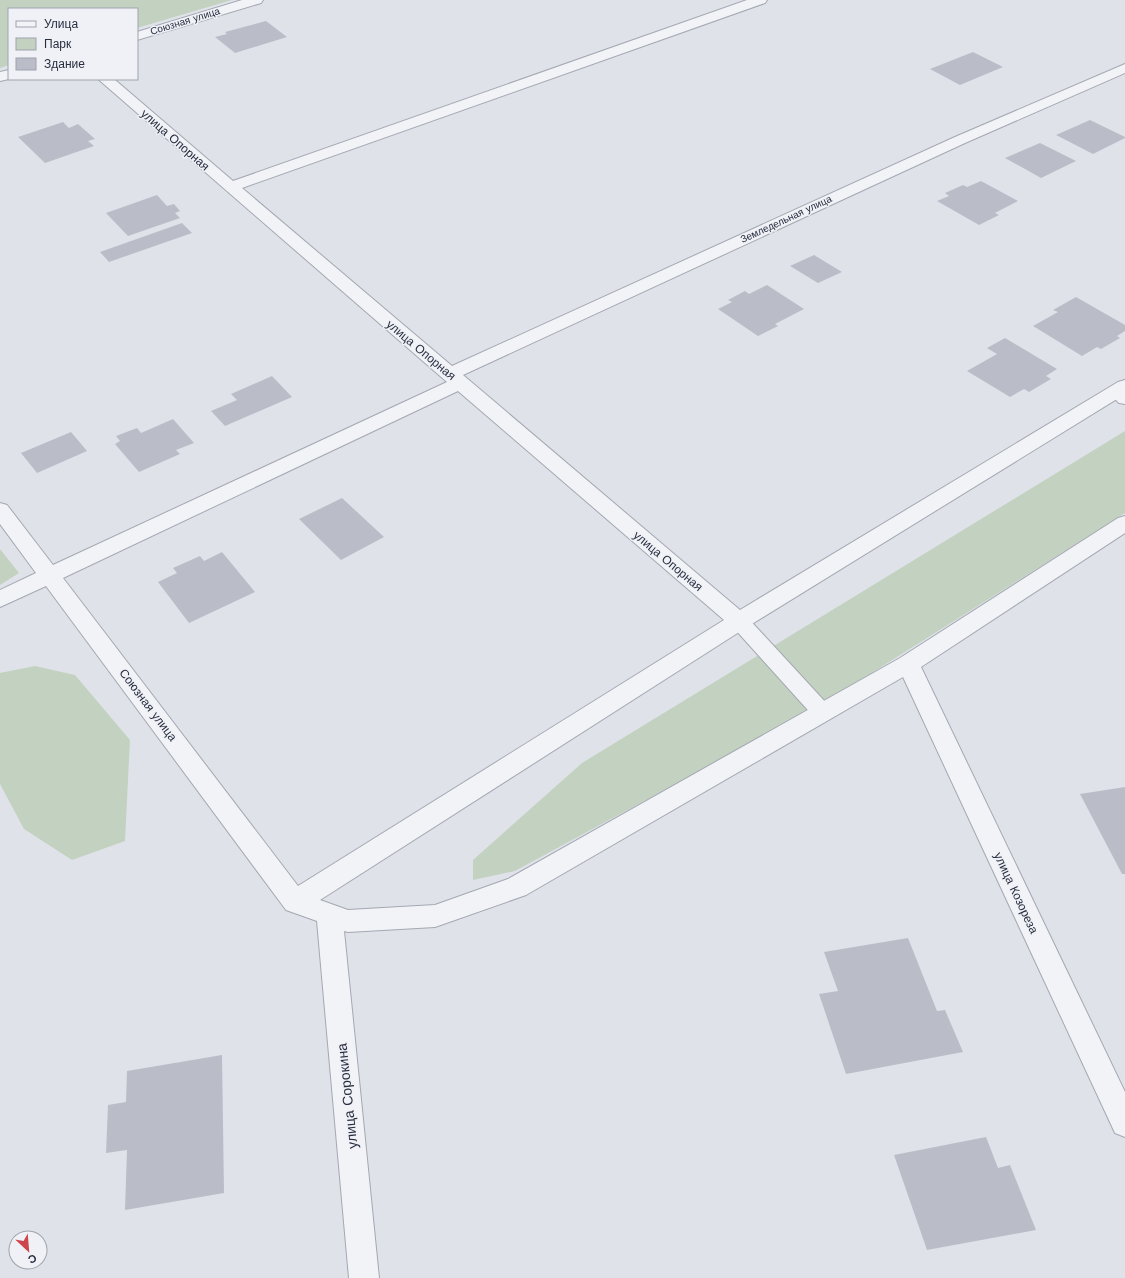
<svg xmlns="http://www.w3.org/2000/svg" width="1125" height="1278" font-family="'Work Sans',sans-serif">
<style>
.green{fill:#c3d2c0}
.building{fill:#babdc8}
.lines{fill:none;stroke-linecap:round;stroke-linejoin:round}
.lane-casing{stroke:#a4a8b2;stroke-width:2}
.street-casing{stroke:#a4a8b2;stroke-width:2}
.lane{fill:#f2f3f7;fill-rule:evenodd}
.street{fill:#f2f3f7;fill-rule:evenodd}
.labels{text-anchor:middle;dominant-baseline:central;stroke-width:3;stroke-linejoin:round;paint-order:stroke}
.far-street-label{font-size:10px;fill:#282e3f;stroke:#eff1f6}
.street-label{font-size:12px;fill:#282e3f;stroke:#eff1f6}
.near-street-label{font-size:14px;fill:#282e3f;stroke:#eff1f6}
</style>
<rect width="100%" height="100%" fill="#dfe2e8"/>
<!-- green -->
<path class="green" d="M0,0h232l-95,28v-19h-128v56l-9,3z
M1125,431v82l-304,192 -306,166 -42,9v-20l109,-97z
M0,549l19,24 -19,12z
M35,666l40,9 55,65 -5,101 -53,19 -48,-31 -24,-45v-111z"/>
<!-- building -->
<path class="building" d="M266,21l21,16 -52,16 -20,-16 12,-3 -2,-2z
M973,52l30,15 -43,18 -30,-16z
M1090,120l35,17v1l-32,16 -37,-19z
M63,122l6,6 9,-4 17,15 -7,2 6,5 -49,17 -27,-26z
M1040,143l36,18 -35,17 -36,-20z
M981,181l37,20 -23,12 4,2 -20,10 -42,-24 12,-5 -4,-3 18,-8 4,2z
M157,195l10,11 7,-2 6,7 -5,2 5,5 -52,18 -22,-23z
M182,223l10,10 -83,29 -9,-10z
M814,255l28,17 -24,11 -28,-17z
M767,285l37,24 -29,15 3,2 -20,10 -40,-27 14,-7 -4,-2 17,-9 4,3z
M1076,297l49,28v6l-8,5 3,2 -19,11 -4,-2 -15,9 -49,-30 25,-14 -5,-2z
M1005,338l52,31 -11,7 5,3 -22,13 -5,-3 -14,8 -43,-26 30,-17 -10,-6z
M272,376l20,21 -67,29 -14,-15 26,-11 -6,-6z
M173,419l21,24 -18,7 4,4 -41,18 -24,-28 5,-3 -4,-5 21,-8 4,5z
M71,432l16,19 -50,22 -16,-20z
M342,498l42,39 -43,23 -42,-41z
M222,552l33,40 -66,31 -31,-41 19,-9 -4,-5 27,-12 4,5z
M1125,787v87h-3l-42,-80z
M908,938l29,73 8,-1 18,42 -117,22 -27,-80 19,-3 -14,-39z
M222,1055l2,138 -99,17 2,-60 -21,3 2,-48 18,-3 1,-31z
M986,1137l12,31 12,-3 26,65 -109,20 -33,-95z"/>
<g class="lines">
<defs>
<path id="lane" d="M1116,387l9,4v13l-6,-1 -11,-11 2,-4z
M739,614l7,2 83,90 3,6 -3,6 -7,2 -7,-2 -83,-92 -3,-5 3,-5z"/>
<path id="street" d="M242,0h21l-2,3 -124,37v-8z
M747,0h20l-2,3 -523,185 210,178 503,-229 170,-73v9l-160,70 -502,232 277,235 378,-228 7,-2v14l-378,233 -427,273 28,10 87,-5 73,-26 392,-221 218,-140 7,-2v17l-204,134 204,425v45l-10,-4 -212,-456 -377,218 -91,32 -87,5 -4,-1 35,347h-30l-32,-357 -31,-11 -240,-324 -46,21v-17l36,-17 -36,-49v-21l7,2 46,60 394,-183 -349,-303h16l119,102zM458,391l266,229 -426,266 -235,-308z
M9,70v9l-9,2v-9z"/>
</defs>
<!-- lane casing -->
<use href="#lane" class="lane-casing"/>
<!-- street casing -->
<use href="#street" class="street-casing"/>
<!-- lane -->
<use href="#lane" class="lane"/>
<!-- street -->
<use href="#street" class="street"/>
</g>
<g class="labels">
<!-- far-street labels -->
<g class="far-street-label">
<text transform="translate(185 21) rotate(-17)">Союзная улица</text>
<text transform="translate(786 219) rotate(-25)">Земледельная улица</text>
</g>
<!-- street labels -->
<g class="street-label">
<text transform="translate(175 140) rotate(41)">улица Опорная</text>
<text transform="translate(421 350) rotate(40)">улица Опорная</text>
<text transform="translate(668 561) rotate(40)">улица Опорная</text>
<text transform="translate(148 705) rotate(53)">Союзная улица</text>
<text transform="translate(1016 893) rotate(65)">улица Козореза</text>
</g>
<!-- near-street labels -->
<g class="near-street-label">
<text transform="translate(347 1096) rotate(-96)">улица Сорокина</text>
</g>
</g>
<!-- legend -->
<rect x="8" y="8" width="130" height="72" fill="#eff1f6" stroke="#9fa3ad"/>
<rect x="16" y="21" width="20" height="6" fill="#f2f3f7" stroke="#9fa3ad"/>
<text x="44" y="28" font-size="12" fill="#282e3f">Улица</text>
<rect x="16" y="38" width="20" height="12" fill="#c3d2c0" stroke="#9fa3ad"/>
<text x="44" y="48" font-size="12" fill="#282e3f">Парк</text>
<rect x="16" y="58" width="20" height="12" fill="#babdc8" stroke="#9fa3ad"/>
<text x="44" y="68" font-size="12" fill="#282e3f">Здание</text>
<!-- north arrow -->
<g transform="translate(28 1250) rotate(154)"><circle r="19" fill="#eff1f6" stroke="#9fa3ad"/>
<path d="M0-3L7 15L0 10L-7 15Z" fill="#cc464b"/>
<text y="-6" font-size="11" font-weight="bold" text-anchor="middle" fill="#282e3f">С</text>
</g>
</svg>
